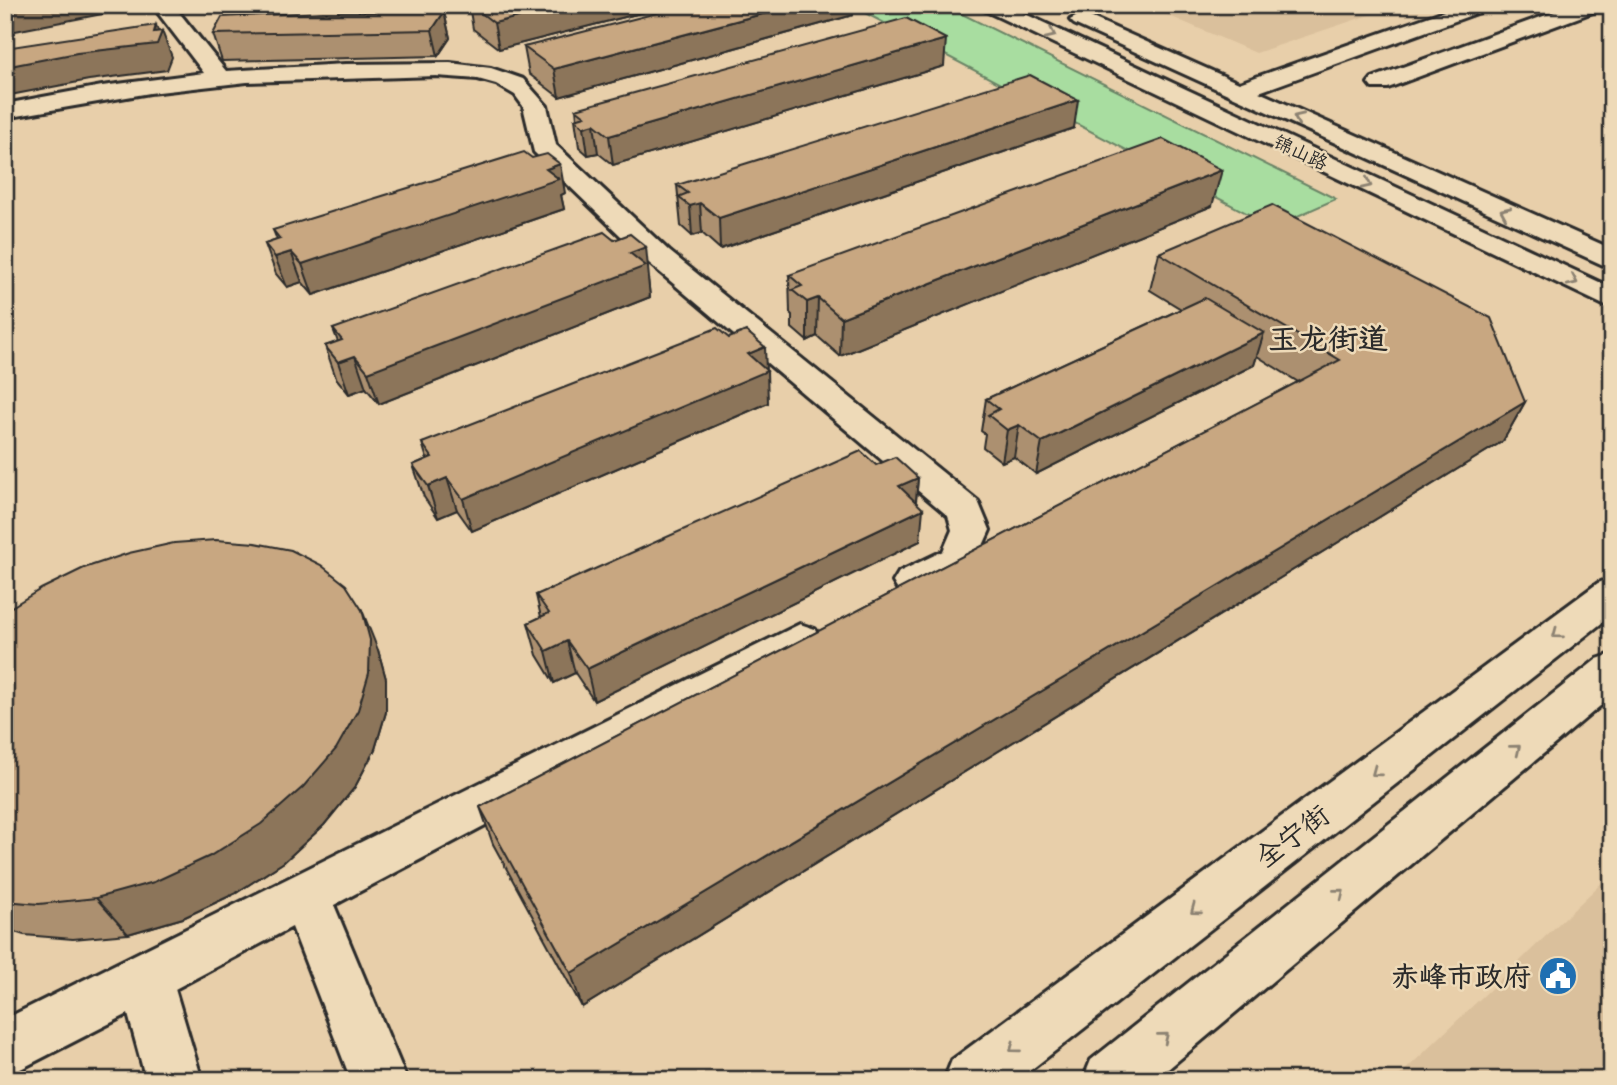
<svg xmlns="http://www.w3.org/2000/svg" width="1617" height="1085" font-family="Delius,'LXGW WenKai TC',sans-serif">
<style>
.built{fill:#dac09c}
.green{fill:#a8dda0;stroke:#6a8466;stroke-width:2}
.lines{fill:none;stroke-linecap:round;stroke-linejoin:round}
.minor-casing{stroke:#2b2b2b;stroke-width:6}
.minor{fill:#eedab8;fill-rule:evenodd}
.wall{fill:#ac906f;stroke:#2b2b2b;stroke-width:2}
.shaded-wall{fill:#8c755a;stroke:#2b2b2b;stroke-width:2}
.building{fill:#c8a781;stroke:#2b2b2b;stroke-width:2}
.oneway{stroke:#8c8272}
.labels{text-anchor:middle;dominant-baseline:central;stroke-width:5;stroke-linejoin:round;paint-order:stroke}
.far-street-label{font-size:19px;fill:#2b2b2b;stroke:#eedab8}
.near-street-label{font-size:28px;fill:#2b2b2b;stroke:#eedab8}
.near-poi-label{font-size:28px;font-weight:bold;fill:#2b2b2b;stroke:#eedab8;text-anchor:end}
.district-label{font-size:30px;font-weight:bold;fill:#2b2b2b;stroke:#eedab8}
</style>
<rect width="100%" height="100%" fill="#e8cfaa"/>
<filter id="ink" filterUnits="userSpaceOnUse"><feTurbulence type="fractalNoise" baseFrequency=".0143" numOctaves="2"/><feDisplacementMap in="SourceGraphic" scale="14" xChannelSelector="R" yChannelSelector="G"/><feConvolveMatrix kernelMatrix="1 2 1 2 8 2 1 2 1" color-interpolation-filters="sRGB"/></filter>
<g filter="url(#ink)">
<!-- built -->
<path class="built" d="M1144,5h255l-143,48z
M1612,873v207h-217z"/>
<!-- green -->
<path class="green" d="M850,5h94l392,194 -63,28z"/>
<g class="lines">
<defs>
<path id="minor" d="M152,5h21l53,66 119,-7 105,-1 41,5 32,11 24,27 9,39 113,106 309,250 12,29 -18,40 -45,22 -14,5 -14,-5 -6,-10 6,-10 44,-21 9,-21 -4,-14 -299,-253 -115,-111 -11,-46 -8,-11 -19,-11 -18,-5 -42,-3 -189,6 -97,11 -145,25v-14l97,-18 102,-13z
M979,5h27l606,283v21l-630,-300z
M1461,5h30l-3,4 -229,83 353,157v20l-538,-245 -4,-4 11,-6 7,2 151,67z
M1574,5h30l-3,4 -213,79h-16l-4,-5 4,-5z
M1612,578v37l-594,465h-74l8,-20 646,-477z
M800,624l15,5 6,11 -6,11 -481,254 73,175h-56l-59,-153 -117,62 27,91h-56l-18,-66 -123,63v-58z
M1612,654v42l-457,384h-72l8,-20 506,-401z"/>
</defs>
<!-- minor casing -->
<use href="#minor" class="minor-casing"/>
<!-- minor -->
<use href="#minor" class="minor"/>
</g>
<!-- wall -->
<path class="wall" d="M469,5h203l-173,44 -26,-20z
M444,12l6,26 -12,18 -216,5 -9,-27z
M853,15l-294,82 -30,-23 -5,-27z
M944,66l-331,99 -15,-12 -10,2 -9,-8 -4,-28 2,-1 -1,-9z
M1074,128l-354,121 -18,-16 -10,3 -11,-10 -4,-41z
M565,193l-4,2 3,14 -251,86 -11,-13 -15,5 -11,-13 -11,-30 12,-4 -4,-10z
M1212,206l-372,150 -23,-20 -10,5 -15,-13v-13l-2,-2 -1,-38z
M1159,253l366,149 -22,39 -921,566 -89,-163 -13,-37 818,-425 -41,-26 -3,9 -218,109 -22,-17 -12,5 -19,-15 2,-13 -4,-3 5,-32 195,-90 -31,-19z
M648,278l2,19 -271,107 -13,-16 -17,6 -13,-16 -11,-32 13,-4 -5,-13 316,-51z
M765,369l3,34 -296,128 -15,-21 -19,8 -14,-21 -11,-32 14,-6 -5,-16z
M876,465l42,13 -2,24 4,39 -326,160 -19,-28 -21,10 -17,-28 -9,-32 13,-6 -5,-22z
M5,611l373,39 8,29v33l-11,37 -20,38 -31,38 -40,37 -48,31 -53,25 -55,16 -55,5 -49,-4 -19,-6z"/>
<!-- shaded-wall -->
<path class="shaded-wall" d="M5,5l138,1 -138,27z
M566,5h106l-173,44 -5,-26z
M796,5h57v10l-294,82 -5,-28z
M444,12l6,26 -12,18 -6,-26z
M156,25l4,11 2,-5 10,26 -5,13 -78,10 -84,16v-29l149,-35z
M946,39l-2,27 -331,99 -4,-29z
M1078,100l-4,28 -354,121 -1,-31z
M594,124l4,29 -10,2 -4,-28z
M560,164l5,29 -4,2 3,14 -251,86 -11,-31z
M1222,170l-10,36 -372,150 1,-38z
M700,203l2,30 -10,3 -2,-30z
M646,247l3,31h-1l2,19 -271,107 -11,-32 262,-119z
M291,252l11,30 -15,5 -12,-30z
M818,298l-1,38 -10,5v-39z
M1264,333l-10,32 -218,109 6,-32z
M765,347l1,24h1l1,32 -296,128 -9,-32 285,-145z
M355,356l11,32 -17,6 -11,-32z
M1525,402l-22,39 -921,566 -11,-34z
M1019,425l-5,32 -12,5 5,-32z
M447,478l10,32 -19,8 -10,-32z
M918,478l-3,32 -16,-24z
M923,509l-3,32 -326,160 -7,-32z
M362,610l16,40 8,29v33l-11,37 -20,38 -31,38 -40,37 -48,31 -53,25 -55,16 -32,-36z
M567,641l8,32 -21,10 -8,-32z"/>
<!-- building -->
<path class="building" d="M471,5h95l-72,18z
M688,5h108l-242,64 -30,-22z
M323,12h121l-12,18 -219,4 9,-17z
M906,18l40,21 -337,97 -15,-12 -10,3 -9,-8 10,-3 -9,-7z
M156,25l-2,7 8,-1 -5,13 -80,9 -72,14v-19z
M1030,75l48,25 -359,118 -19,-15 -10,3 -12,-9 10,-4 -11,-8z
M1163,139l59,31 -381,148 -23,-20 -11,4 -15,-12 10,-4 -13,-11z
M524,152l8,6 15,-4 13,10 -14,5 13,10 -257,85 -11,-12 -16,5 -10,-13 15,-5 -7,-9z
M1272,205l219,113 34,84 -954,571 -91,-166 860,-447 -181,-107z
M604,232l10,8 16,-6 16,13 -16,6 16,13 -278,106 -13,-16 -17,6 -13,-16 17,-6 -9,-11z
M1205,298l59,35 -222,109 -23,-17 -12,5 -19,-15 11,-6 -13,-10z
M717,328l12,10 17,-7 19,16 -17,7 19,17 -304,128 -16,-21 -19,8 -15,-21 19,-8 -10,-14z
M861,451l15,14 19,-8 23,21 -19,8 24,23 -336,160 -20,-28 -21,10 -18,-28 21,-10 -13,-18z
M216,540l39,3 36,7 30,15 25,20 16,25 8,30 -1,33 -11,37 -22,39 -33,38 -42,37 -51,32 -56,26 -58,16 -57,6 -34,-3v-290l36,-22 43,-21 45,-15 45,-10z"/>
<!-- one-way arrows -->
<defs><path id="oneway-chevron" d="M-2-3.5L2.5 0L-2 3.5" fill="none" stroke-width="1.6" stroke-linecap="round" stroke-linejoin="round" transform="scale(1.75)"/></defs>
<g class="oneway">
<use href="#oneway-chevron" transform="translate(1051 34) rotate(25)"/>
<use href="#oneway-chevron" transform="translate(1298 118) rotate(-156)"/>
<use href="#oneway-chevron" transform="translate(1367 184) rotate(25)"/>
<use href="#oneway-chevron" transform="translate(1505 212) rotate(-156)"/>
<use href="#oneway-chevron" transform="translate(1573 281) rotate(25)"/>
<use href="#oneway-chevron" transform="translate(1557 634) rotate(143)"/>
<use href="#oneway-chevron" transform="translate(1516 749) rotate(-39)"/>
<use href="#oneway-chevron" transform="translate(1376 772) rotate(143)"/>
<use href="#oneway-chevron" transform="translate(1340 893) rotate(-39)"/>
<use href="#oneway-chevron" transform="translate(1195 910) rotate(143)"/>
<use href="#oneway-chevron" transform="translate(1164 1037) rotate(-39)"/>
<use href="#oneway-chevron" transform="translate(1014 1048) rotate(143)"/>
</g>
</g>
<!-- icons -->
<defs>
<symbol id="civic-disc" viewBox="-11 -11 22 22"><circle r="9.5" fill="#1f6fb2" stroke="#eedab8"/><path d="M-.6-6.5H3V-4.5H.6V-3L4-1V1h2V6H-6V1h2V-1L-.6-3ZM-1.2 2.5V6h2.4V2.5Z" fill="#fff"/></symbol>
</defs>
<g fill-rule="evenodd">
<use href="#civic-disc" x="1536" y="954" width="44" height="44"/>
</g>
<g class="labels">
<!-- far-street labels -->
<g class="far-street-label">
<text transform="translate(1301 152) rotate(25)">锦山路</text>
</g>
<!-- near-street labels -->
<g class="near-street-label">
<text transform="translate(1292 836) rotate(-37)">全宁街</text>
</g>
<!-- near-poi labels -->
<g class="near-poi-label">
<text x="1531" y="976">赤峰市政府</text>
</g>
<!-- district labels -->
<g class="district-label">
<text x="1328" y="338">玉龙街道</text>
</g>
</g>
<!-- margin -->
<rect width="1617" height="1085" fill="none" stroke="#eedab8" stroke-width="28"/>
<rect x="14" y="14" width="1589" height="1057" fill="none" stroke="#2b2b2b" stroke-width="2.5" filter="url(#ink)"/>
</svg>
